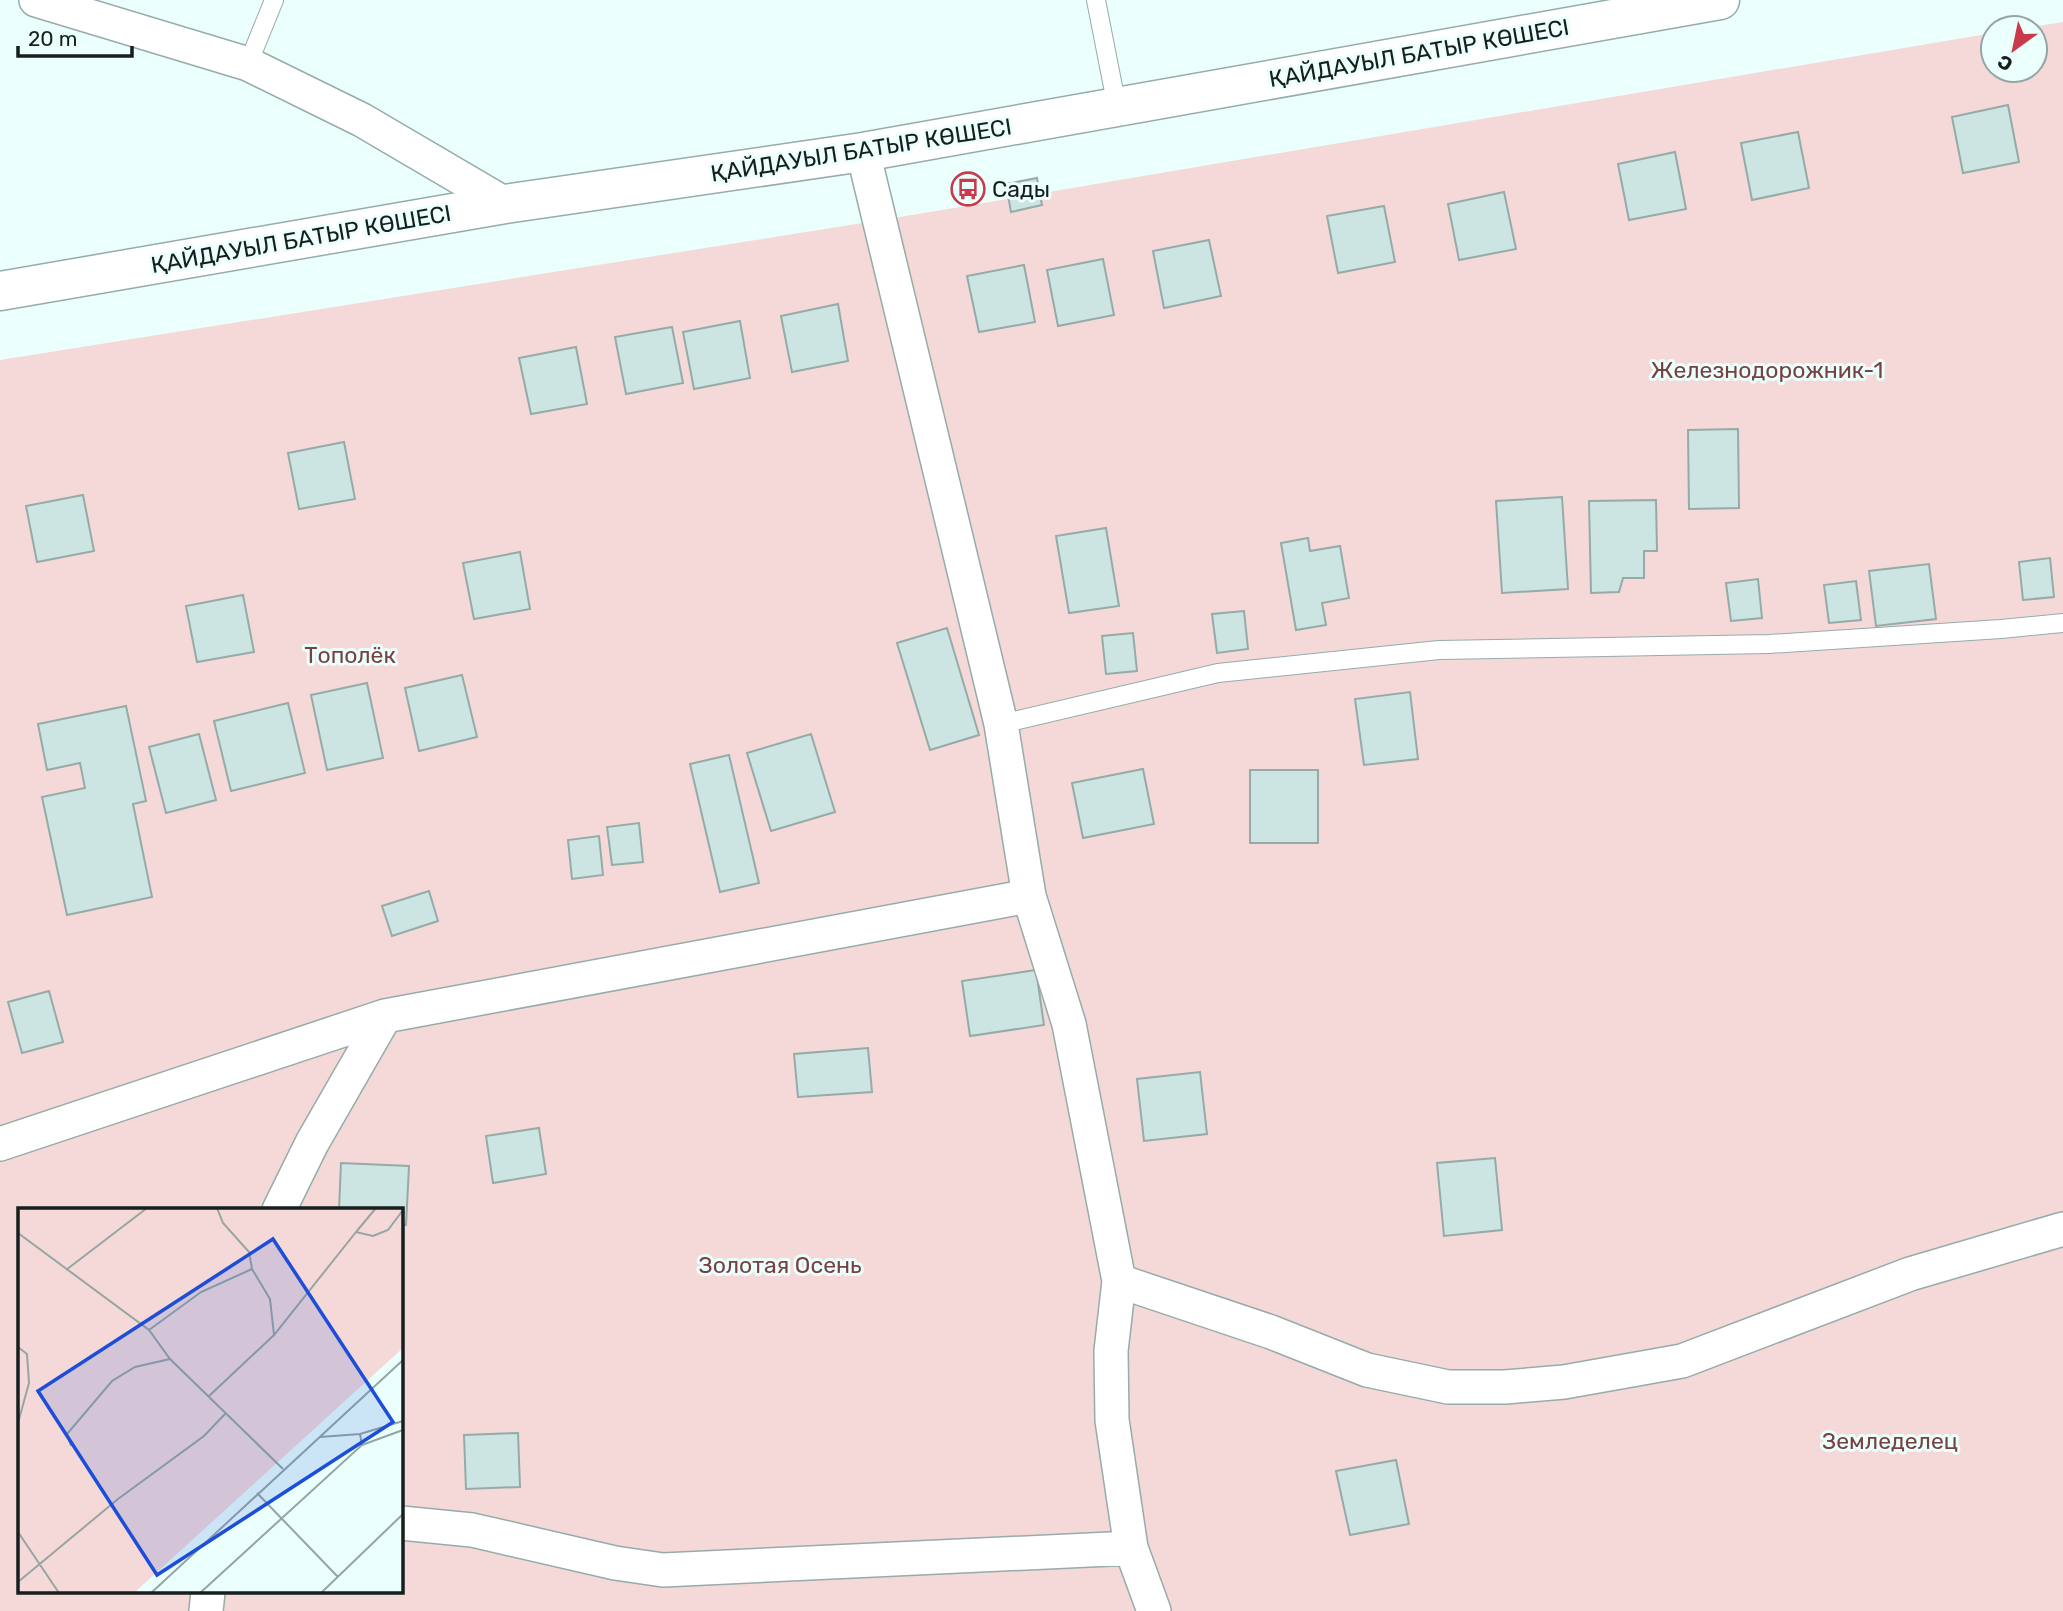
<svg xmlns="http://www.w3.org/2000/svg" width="2063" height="1611" font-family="Rubik,sans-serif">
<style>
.green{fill:#f4d9d8;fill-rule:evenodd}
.building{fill:#cde5e2;stroke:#94aba8;stroke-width:2}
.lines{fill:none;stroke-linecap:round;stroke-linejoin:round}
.service-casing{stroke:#95acaa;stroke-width:20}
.minor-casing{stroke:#95acaa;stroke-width:36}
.tertiary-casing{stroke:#95acaa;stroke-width:41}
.service{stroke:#fff;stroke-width:18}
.minor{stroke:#fff;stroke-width:33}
.tertiary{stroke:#fff;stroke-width:38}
.labels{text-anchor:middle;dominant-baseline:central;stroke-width:6;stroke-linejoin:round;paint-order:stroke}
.street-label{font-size:23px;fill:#161e1e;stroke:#ebfffc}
.poi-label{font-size:23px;fill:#161e1e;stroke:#ebfffc;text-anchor:start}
.park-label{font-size:23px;fill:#784041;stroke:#ebfffc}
.inset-road{fill:none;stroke:#96a5a3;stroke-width:2}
.view{fill:#1d4ed8;fill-opacity:0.15;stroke:#1d4ed8;stroke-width:3.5}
.inset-edge{fill:none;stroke:#161e1e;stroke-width:3.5}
</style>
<rect width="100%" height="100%" fill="#ebfffc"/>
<!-- green -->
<path class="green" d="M2063,22v1589h-2063v-1251l894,-142 1099,-185v37h42v-42h-10zM19,1210h382v382h-382z"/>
<!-- building -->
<path class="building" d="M2008,105l11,57 -56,11 -11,-56z
M1798,132l11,56 -57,12 -11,-57z
M1675,152l11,57 -57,11 -11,-56z
M1037,178l5,27 -31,7 -5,-28z
M1504,192l12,57 -57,11 -11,-56z
M1384,206l11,56 -57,11 -11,-57z
M1209,240l12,56 -57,12 -11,-57z
M1103,259l11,56 -56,11 -11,-56z
M1024,265l11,57 -56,10 -12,-56z
M838,304l10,57 -56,11 -11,-56z
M740,321l10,57 -56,11 -11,-57z
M672,327l11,56 -57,11 -11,-57z
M576,347l11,57 -56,10 -12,-56z
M1738,429l1,79 -50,1 -1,-79z
M344,442l11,57 -56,10 -11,-56z
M83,495l11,56 -57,11 -11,-56z
M1562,497l6,92 -66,4 -6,-92z
M1656,500l1,51h-13v27h-21l-4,14 -28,1 -2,-92z
M1106,528l13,78 -50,7 -13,-77z
M1308,538l2,13 30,-5 9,52 -27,5 4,22 -30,5 -15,-87z
M520,552l10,57 -56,10 -11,-56z
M2050,558l4,39 -31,3 -4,-38z
M1929,564l7,55 -60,7 -7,-55z
M1758,579l4,39 -31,3 -5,-38z
M1856,581l5,39 -32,3 -5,-38z
M243,595l11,57 -57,10 -11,-56z
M1244,611l4,38 -31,4 -5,-39z
M947,628l32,107 -49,15 -33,-107z
M1133,633l4,38 -31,3 -4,-38z
M462,675l15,62 -58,14 -14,-63z
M367,683l16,75 -56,12 -16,-75z
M1410,692l8,67 -54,6 -9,-66z
M288,703l17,70 -74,18 -17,-70z
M126,706l20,95 -13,3 19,93 -85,18 -25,-118 43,-9 -5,-25 -33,7 -9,-46z
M199,734l17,66 -50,13 -17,-66z
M811,734l24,78 -64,19 -24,-78z
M729,755l30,128 -39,9 -30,-128z
M1143,769l11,55 -71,14 -11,-55z
M1250,770h68v73h-68z
M639,823l4,39 -31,3 -5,-38z
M599,836l4,39 -31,4 -4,-39z
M429,891l9,30 -46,15 -10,-30z
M1036,970l8,55 -74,11 -8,-55z
M49,991l14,51 -41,11 -14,-51z
M868,1048l4,44 -74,5 -4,-43z
M1200,1072l7,62 -63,7 -7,-62z
M539,1128l7,46 -53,9 -7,-47z
M1495,1158l7,72 -58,6 -7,-73z
M341,1163l68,3 -3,59h-5v-15h-62z
M518,1433l2,54 -54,2 -2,-54z
M1396,1460l13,64 -59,11 -14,-64z"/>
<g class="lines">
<defs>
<path id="service" d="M1096,0l21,107
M248,64l26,-64
M1001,724l217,-51 221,-23 330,-6 232,-15 62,-6"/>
<path id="minor" d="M36,0l212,64 114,56 143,84
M863,152l138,572 28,172 40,128 50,257 -8,70 1,69 19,128 23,63
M0,1144l385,-128 644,-120
M279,1210l33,-67 73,-127
M1119,1281l152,51 96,38 81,17h57l59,-5 118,-21 228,-87 153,-45
M401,1523l71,7 143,33 48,7 468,-22
M206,1611l2,-19"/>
<path id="tertiary" d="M0,291l505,-87 358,-52 857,-152"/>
</defs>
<!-- service casing -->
<use href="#service" class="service-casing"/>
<!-- minor casing -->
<use href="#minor" class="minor-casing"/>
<!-- tertiary casing -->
<use href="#tertiary" class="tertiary-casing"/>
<!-- service -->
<use href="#service" class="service"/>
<!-- minor -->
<use href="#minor" class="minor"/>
<!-- tertiary -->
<use href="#tertiary" class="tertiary"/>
</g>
<!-- icons -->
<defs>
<symbol id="bus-ring" viewBox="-11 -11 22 22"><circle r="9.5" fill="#ebfffc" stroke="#ca3a4a" stroke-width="1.5"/><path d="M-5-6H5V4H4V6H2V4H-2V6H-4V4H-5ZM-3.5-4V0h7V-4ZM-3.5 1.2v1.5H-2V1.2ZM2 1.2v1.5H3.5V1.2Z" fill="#ca3a4a"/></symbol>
</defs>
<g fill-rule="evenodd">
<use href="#bus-ring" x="949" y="170" width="38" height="38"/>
</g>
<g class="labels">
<!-- street labels -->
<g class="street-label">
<text transform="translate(1419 53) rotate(-10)">ҚАЙДАУЫЛ БАТЫР КӨШЕСІ</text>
<text transform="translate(861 150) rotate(-9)">ҚАЙДАУЫЛ БАТЫР КӨШЕСІ</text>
<text transform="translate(301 239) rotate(-10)">ҚАЙДАУЫЛ БАТЫР КӨШЕСІ</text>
</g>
<!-- poi labels -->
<g class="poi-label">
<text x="992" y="189">Сады</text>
</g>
<!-- park labels -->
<g class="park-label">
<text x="1767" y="370">Железнодорожник-1</text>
<text x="350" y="655">Тополёк</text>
<text x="780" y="1265">Золотая Осень</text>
<text x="1890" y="1441">Земледелец</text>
</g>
</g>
<!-- overview -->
<g transform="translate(18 1208)">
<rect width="385" height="385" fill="#ebfffc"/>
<path d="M0,0h385v140l-269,245h-116z" fill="#f4d9d8"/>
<path class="inset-road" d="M199,0l6,15 26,29 3,17 18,30 4,36M338,24l20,-24M0,25l131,97 21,29 113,110M48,62l81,-62M131,122l52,-38 51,-23M0,139l9,7 2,29 -11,40M191,188l65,-61 82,-103 17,4 15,-6 15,-20M302,229l40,-3 43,-13M344,237l41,-15M53,238l-4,-12 45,-53 23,-14 35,-8M239,285l81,84M0,324l41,61M0,374l100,-83 86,-63 21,-22M133,385l252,-233M182,385l162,-148 -2,-11M303,385l82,-79"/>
<path class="view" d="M255,31l120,183 -236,153 -119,-184z"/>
<rect width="385" height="385" class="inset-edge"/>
</g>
<!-- north arrow -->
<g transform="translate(2014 49) rotate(213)"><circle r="33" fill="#ebfffc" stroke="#96a5a3" stroke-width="2"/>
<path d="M0-5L12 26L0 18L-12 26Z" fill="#ca3a4a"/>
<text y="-10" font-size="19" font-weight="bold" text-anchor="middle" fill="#161e1e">С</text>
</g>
<!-- scale -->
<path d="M18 46v10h114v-10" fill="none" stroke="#161e1e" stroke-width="3.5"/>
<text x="28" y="46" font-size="21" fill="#161e1e" stroke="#ebfffc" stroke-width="5" paint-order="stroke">20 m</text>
</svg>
